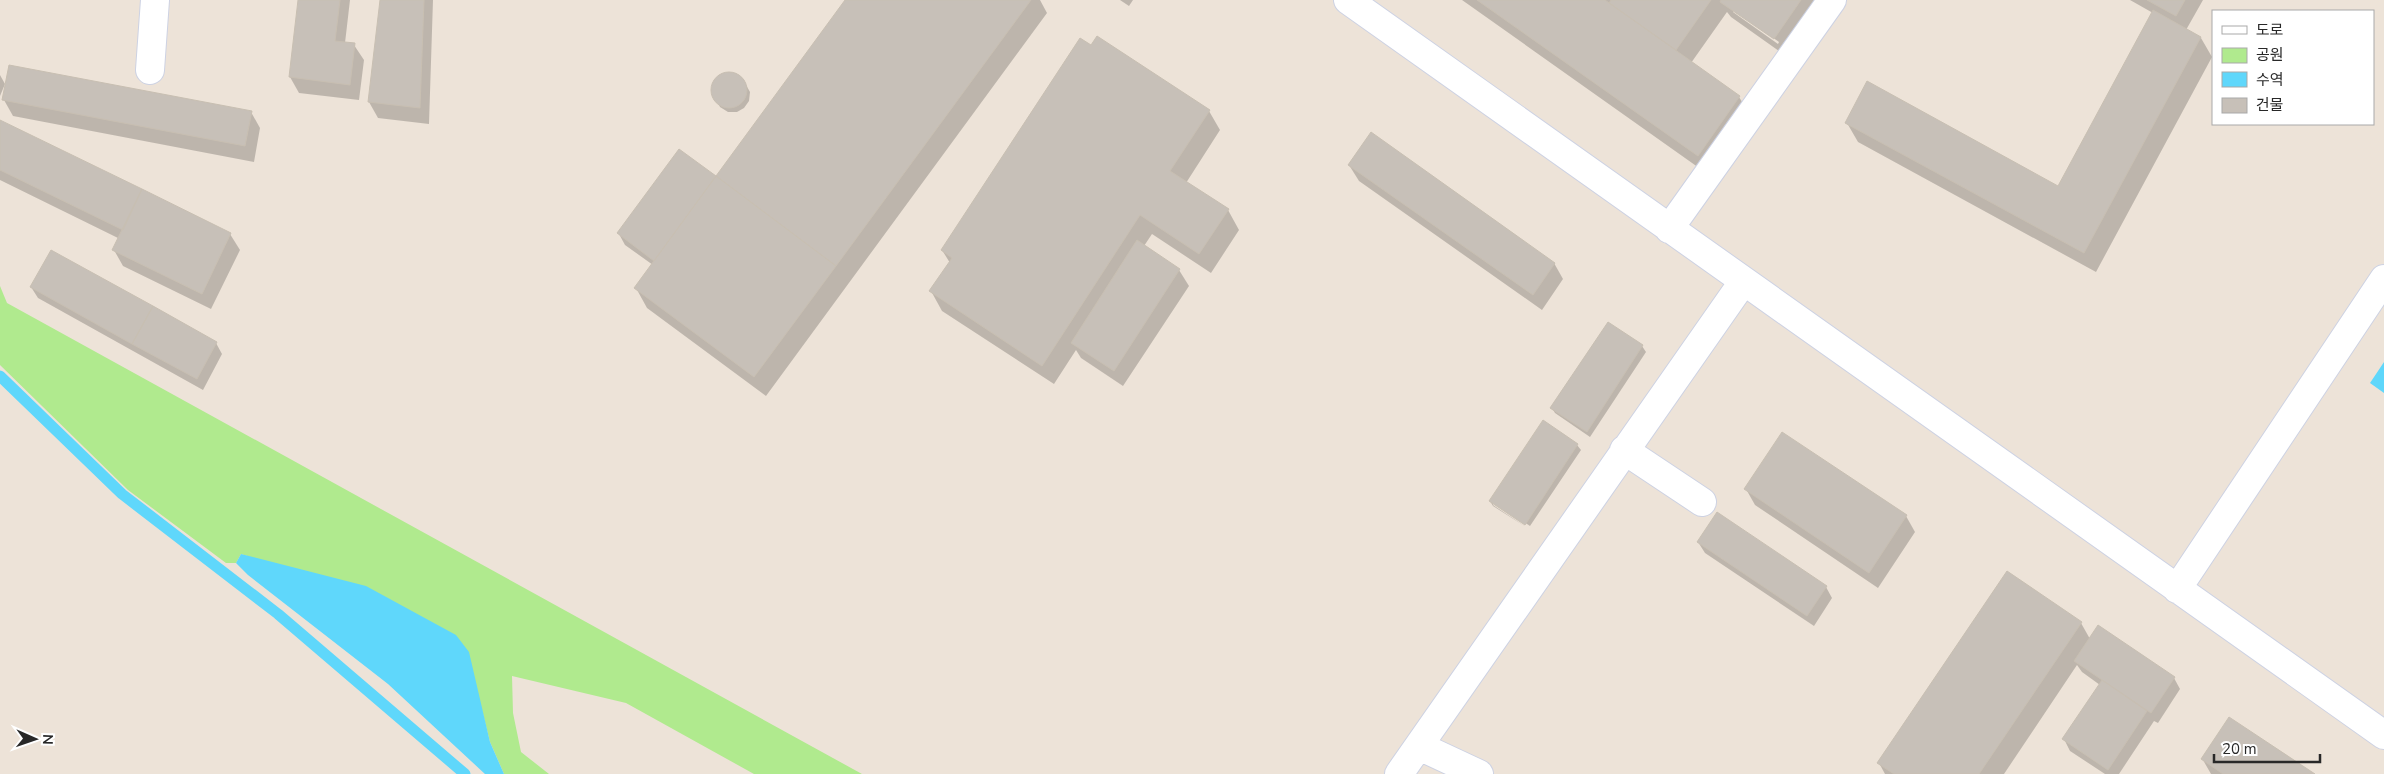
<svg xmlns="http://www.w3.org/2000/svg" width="2384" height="774" font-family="'Nunito Sans','Noto Sans KR',sans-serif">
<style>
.green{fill:#b0ea8e}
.water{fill:#5fd7fb}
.shadow{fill:#0003;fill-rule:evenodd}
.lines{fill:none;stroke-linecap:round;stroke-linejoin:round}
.stream{stroke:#5fd7fb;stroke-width:11}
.building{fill:#c7c0b8;stroke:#c8bfb2}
.minor-casing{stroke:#cdd2e3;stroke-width:30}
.minor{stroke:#fff;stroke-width:28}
</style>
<rect width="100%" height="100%" fill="#ede3d8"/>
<!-- green -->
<path class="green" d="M0,286l7,17 855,471h-108l-128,-71 -114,-27 1,37 8,39 28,22h-45l-14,-32 -8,-32 -212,-147 -29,-9 -5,9h-10l-98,-73 -128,-125z"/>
<!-- water -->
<path class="water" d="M2384,362v31l-14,-10z
M241,554l125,32 90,49 13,17 21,90 14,32h-19l-97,-90 -140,-109 -12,-12z"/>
<!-- shadow -->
<path class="shadow" d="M299,0h51l-5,43 9,2 10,15 -5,40 -60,-7 -9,-16z
M381,0h52l-4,124 -51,-6 -9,-16z
M847,0h193l7,13 -281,383 -119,-88 -11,-20 17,-23 -28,-20 -6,-11 97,-55z
M1120,0h13l-4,6z
M1462,0h359l-38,54 -52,-37 -4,-5 -36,51 48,34 12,19 -42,59zM1733,9l46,33 -1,2 -45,-32z
M2130,0h73l-17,30 15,8 11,19 -116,215 -238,-130 -11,-19 212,64 94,-174z
M725,73l9,1 8,4 8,14 -1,9 -5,7 -7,4h-9l-8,-5 -7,-14 1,-9 4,-7z
M0,75l5,9 -5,12z
M4,100l247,12 9,16 -6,34 -241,-46z
M1209,111l11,19 -34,53 42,27 11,20 -28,43 -59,-39 -8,12 35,24 10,16 -66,100 -42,-28 -5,-8 -22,34 -112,-73 -11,-20 19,-28 -8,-13z
M0,121l230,113 10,16 -29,59 -88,-43 -9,-16 6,-11 -120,-59z
M1349,165l205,98 9,16 -21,31 -183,-129z
M31,287l185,56 6,11 -19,36 -165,-92z
M1608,323l34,23 4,6 -56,85 -35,-24 -3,-5z
M1577,445l4,5 -51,76 -37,-24v3l36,24 -36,-23 -3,-5z
M1746,489l160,27 9,16 -37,56 -123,-83z
M1698,542l128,45 6,11 -18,28 -109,-73z
M2081,623l9,16 84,39 6,11 -22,34 -4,-2 -35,53h-14l-35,-23 -6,-12 36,-54 -18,-13 -5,-7 -73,109h-119l-6,-11z
M2203,760l110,14h-102z"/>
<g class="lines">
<!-- stream -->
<path class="stream" d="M0,376l122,118 156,120 187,160"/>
</g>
<!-- building -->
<path class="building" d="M298,0h42l-5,41 20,2 -5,42 -61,-8z
M380,0h44l-4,108 -52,-6z
M845,0h186l-195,266 -120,-90z
M1477,0h128l135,96 -42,60z
M1611,0h100l-35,50 -67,-47z
M1721,0h80l-27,39 -54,-37z
M2147,0h38l-9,16z
M2153,10l48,27 -117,216 -239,-130 22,-42 191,105z
M1097,36l113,74 -40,61 59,38 -30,45 -59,-39 -98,151 -113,-75 23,-33 -11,-8 139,-212 11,7z
M9,65l243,46 -7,35 -243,-46z
M711 90a18 18 0 1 1 36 0a18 18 0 1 1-36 0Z
M0,120l142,69 -19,41 -123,-60z
M1371,132l184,131 -22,32 -185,-130z
M679,149l37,27 -62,85 -37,-28z
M716,176l120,90 -82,111 -120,-89z
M142,189l89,44 -29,61 -90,-44z
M1137,240l43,29 -66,102 -43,-28z
M51,250l102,56 -21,38 -102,-57z
M153,306l64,36 -20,37 -65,-35z
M1608,322l35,23 -56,87 -37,-24z
M1543,420l35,24 -53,81 -36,-24z
M1782,432l125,83 -38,58 -125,-84z
M1717,512l110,74 -20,30 -110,-74z
M2007,571l75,51 -103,152h-85l-17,-11z
M2098,625l77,52 -24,36 -77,-52z
M2102,680l45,31 -39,59 -46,-31z
M2229,717l86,57h-92l-22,-15z"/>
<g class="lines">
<defs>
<path id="minor" d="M1348,0l1036,735
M150,70l5,-70
M1669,229l163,-229
M1624,450l78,52
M2177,589l207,-310
M1419,746l60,28
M1399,774l344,-492"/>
</defs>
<!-- minor casing -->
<use href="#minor" class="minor-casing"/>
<!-- minor -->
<use href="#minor" class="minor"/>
</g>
<!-- legend -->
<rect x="2212" y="10" width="162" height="115" fill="#ffffff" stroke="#a9a9a9"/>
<rect x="2222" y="26" width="25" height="8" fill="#ffffff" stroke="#a9a9a9"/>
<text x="2256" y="35" font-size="15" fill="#282828">도로</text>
<rect x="2222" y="48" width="25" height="15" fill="#b0ea8e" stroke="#a9a9a9"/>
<text x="2256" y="60" font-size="15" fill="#282828">공원</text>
<rect x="2222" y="72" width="25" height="15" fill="#5fd7fb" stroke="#a9a9a9"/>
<text x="2256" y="85" font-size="15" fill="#282828">수역</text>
<rect x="2222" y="98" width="25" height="15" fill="#c7c0b8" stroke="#a9a9a9"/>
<text x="2256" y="110" font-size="15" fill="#282828">건물</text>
<!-- north arrow -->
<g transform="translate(35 739) rotate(92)" stroke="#ffffff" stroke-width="4" paint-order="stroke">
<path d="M0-4L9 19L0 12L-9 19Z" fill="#282828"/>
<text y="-8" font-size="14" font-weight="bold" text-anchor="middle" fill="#282828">N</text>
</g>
<!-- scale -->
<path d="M2214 754v8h106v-8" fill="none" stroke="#282828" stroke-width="2.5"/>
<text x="2222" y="754" font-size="15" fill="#282828" stroke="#ffffff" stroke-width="4" paint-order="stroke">20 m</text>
</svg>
